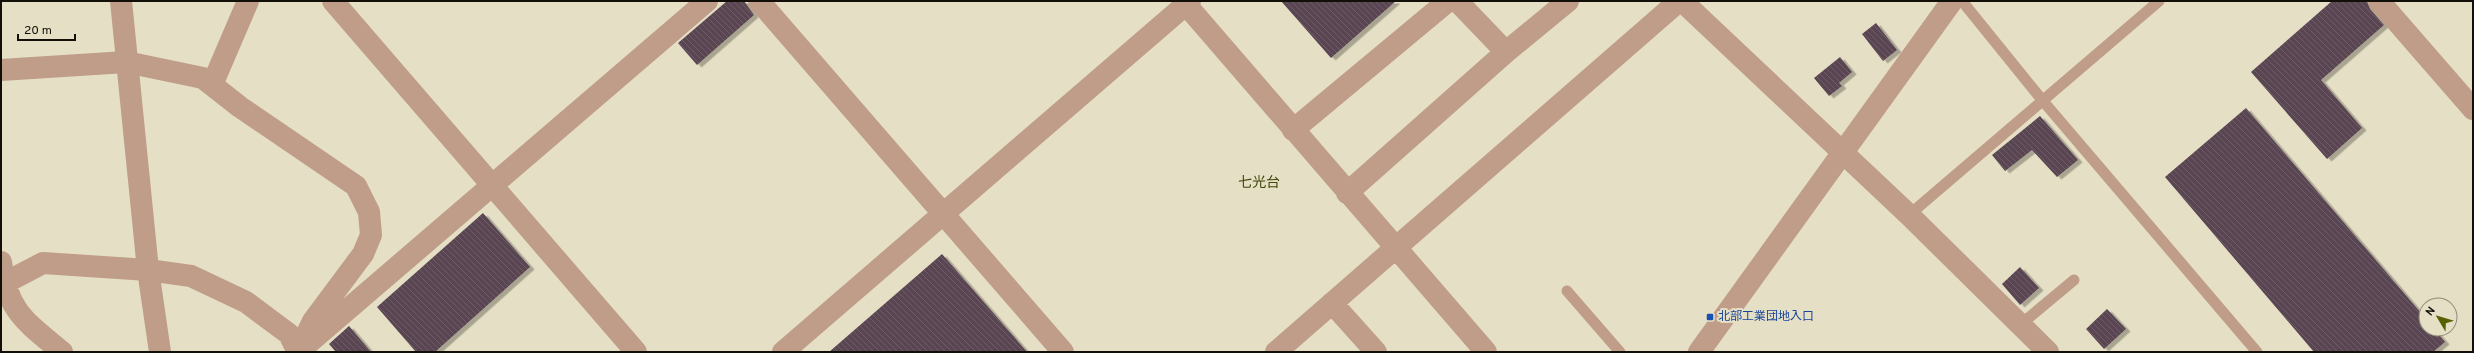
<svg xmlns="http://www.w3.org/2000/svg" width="2474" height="353" font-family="Overpass,'Noto Sans JP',sans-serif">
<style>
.building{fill:url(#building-back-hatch);filter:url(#shadow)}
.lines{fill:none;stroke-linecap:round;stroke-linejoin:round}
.service{stroke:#bf9d89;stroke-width:11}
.minor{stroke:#bf9d89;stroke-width:22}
.tertiary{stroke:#bf9d89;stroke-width:22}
.transit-dot{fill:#1a4fb4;stroke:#e5dfc5;stroke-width:1.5}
.labels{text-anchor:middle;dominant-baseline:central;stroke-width:4;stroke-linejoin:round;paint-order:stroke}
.transit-label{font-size:12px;fill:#164399;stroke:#e5dfc5;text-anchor:start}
.quarter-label{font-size:14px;fill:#40470a;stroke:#e5dfc5}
</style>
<defs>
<pattern id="building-back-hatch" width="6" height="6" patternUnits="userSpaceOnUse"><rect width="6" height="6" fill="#5a4552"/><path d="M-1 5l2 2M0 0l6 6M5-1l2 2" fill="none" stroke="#6d5c66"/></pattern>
<filter id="shadow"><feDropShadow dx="4.5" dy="2.5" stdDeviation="0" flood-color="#0004"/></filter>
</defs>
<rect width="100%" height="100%" fill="#e5dfc5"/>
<!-- building -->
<path class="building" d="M727,1h17l10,14 -57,50 -19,-22z
M1281,1h115l-65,57z
M2332,1h35l3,8 14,16 -63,55 41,48 -35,31 -76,-87z
M1876,23l21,27 -14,11 -21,-27z
M1840,57l12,15 -13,11 3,3 -13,10 -15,-18z
M2246,108l180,211v10h8l11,13 -12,10h-119l-149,-175z
M2040,116l38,44 -21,17 -25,-27 -27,21 -13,-16z
M483,213l47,54 -95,85h-19l-39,-45z
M942,254l85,98h-198z
M2020,267l19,21 -19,17 -18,-21z
M2107,309l19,20 -22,20 -18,-20z
M349,326l22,26h-35l-7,-8z"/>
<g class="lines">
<!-- service -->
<path class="service" d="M1962,1l81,100 214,251
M1909,215l250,-214
M1567,291l53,61
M2020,325l54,-45"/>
<!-- minor -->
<path class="minor" d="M333,1l303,351
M759,1l304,351
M1183,1l303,351
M1457,1l49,51
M1682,1l227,214 139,137
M2379,1l94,108
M1,70l125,-8 77,16 37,29 116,79 13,26 2,23 -8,19 -50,67 -15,31
M212,85l36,-84
M1293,130l155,-129
M1347,193l159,-141 62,-51
M1,262c6,49 25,60 61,90
M1,285l42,-22 105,7 43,6 55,26 43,32 9,18
M1332,303l44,49
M305,346l402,-345
M783,352l407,-351
M1276,352l403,-351"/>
<!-- tertiary -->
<path class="tertiary" d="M121,1l27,269 12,82
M1699,352l253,-351"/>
</g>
<!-- markers -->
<rect class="transit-dot" x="1706" y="313" width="8" height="8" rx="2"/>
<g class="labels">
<!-- transit labels -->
<g class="transit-label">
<text x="1718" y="317">北部工業団地入口</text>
</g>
<!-- quarter labels -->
<g class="quarter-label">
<text x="1259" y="183">七光台</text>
</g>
</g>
<!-- border -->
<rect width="2474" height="353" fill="none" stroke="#110f07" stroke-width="4"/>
<!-- north arrow -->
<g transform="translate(2438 317) rotate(308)"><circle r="19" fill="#e5dfc5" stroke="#908c79"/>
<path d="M0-3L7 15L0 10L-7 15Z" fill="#576100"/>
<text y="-6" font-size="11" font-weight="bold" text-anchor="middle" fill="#110f07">N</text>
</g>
<!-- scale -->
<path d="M18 34v6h57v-6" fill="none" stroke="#110f07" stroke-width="2"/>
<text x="24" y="34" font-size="12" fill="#110f07" stroke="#e5dfc5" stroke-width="3" paint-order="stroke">20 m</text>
</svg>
